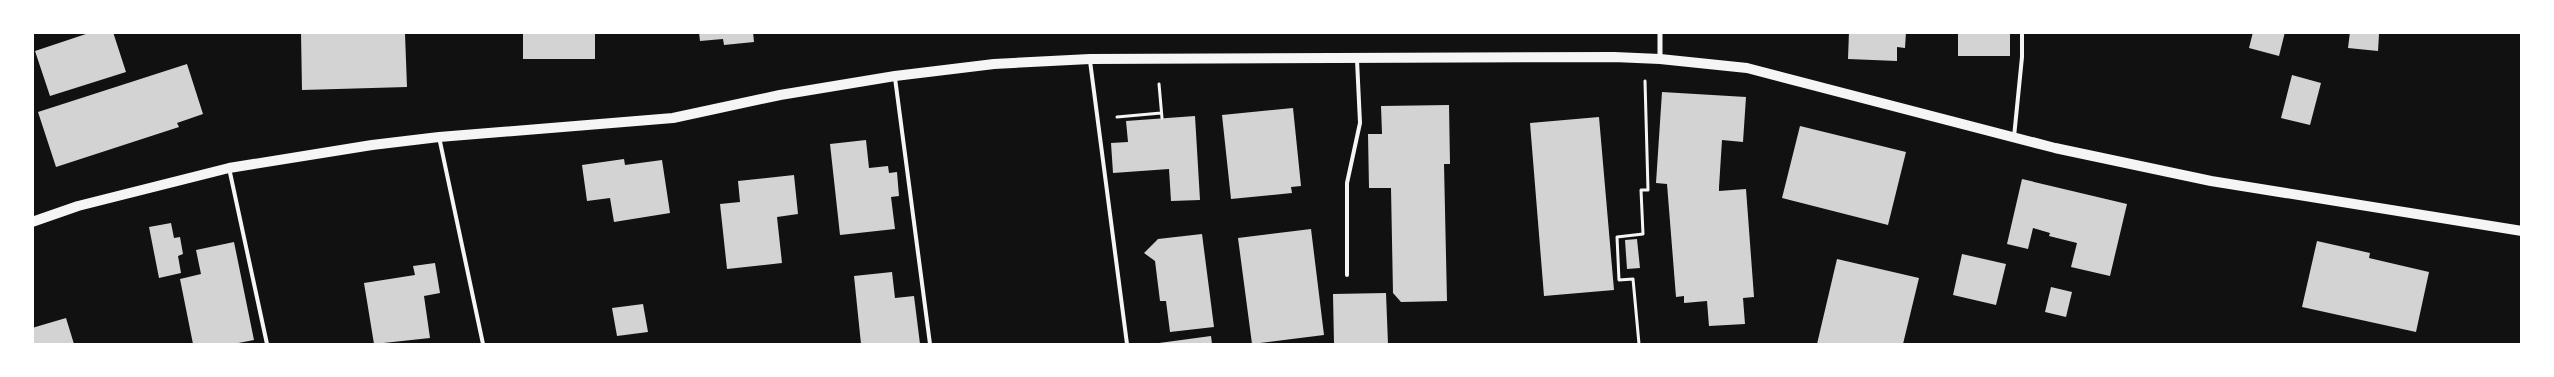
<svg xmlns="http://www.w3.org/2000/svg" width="2554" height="377" font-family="'DejaVu Sans',sans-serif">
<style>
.building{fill:#d3d3d3}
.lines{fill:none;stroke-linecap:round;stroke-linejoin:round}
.path{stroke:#f5f5f5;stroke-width:3}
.service{stroke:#f5f5f5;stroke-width:4}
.minor{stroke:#f5f5f5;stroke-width:5}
.secondary{stroke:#f5f5f5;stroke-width:10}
</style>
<rect width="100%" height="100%" fill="#111"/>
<!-- building -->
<path class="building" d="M92,32h21l13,40 -76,24 -15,-45z
M301,32l104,2 2,53 -105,3z
M523,32h72v27h-72z
M699,32h54l1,10 -30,3 -1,-6 -23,2z
M1849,32h57l-1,16 -8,-1v14l-49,-2z
M1958,32h52v24h-52z
M2253,32h32l-6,24 -30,-8z
M2350,32l29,2 -1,17 -30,-3z
M187,64l16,50 -26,9 2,4 -123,40 -18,-55z
M2292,75l29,8 -11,42 -29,-7z
M1662,92l84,5 -3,45 -21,-2 -3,47v4l27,-2 8,108 -11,1 2,26 -36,2 -2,-25 -23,2v-7l-8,1 -9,-113 -11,-1z
M1449,105l1,59h-6l3,137 -46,1 -8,-9 -2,-105h-22l-1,-54h14l-1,-28z
M1293,108l8,78 -10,1 1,6 -61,6 -9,-84z
M1195,116l5,84 -29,1 -2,-32 -56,4 -2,-30 17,-1 -2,-21z
M1599,117l15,173 -70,6 -14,-173z
M1800,126l106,26 -18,73 -106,-27z
M866,140l3,28 19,-2 1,7 8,-1 2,24 -8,1 4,32 -55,6 -10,-91z
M624,159l1,6 37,-5 8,53 -56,9 -4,-24 -23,3 -5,-36z
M794,175l4,39 -21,3 5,46 -55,6 -7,-65 20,-2 -2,-21z
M2022,179l105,25 -17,72 -39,-9 6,-24 -28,-7 1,-3 -17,-5 -5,21 -21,-5z
M171,223l3,15 6,-1 3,17 -5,2 3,17 -22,5 -10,-51z
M1311,229l13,106 -72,9 -14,-106z
M1202,234l12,93 -44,5 -4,-31h-6l-5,-40 -11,-8 14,-14z
M1637,239l3,29 -13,1 -2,-29z
M2317,241l53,12 -1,5 60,14 -13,60 -114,-25z
M234,242l20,98 -21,4h-40l-13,-65 21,-5 -5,-24z
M1962,254l44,10 -10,41 -43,-10z
M1837,259l82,19 -16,66h-86z
M435,263l5,30 -16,3 6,42 -56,6 -10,-61 51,-8 -2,-9z
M892,272l3,26 19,-2 6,48h-59l-7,-68z
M2051,287l21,5 -6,25 -21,-5z
M1386,293l2,51h-54l-1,-50z
M643,304l5,28 -31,4 -5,-28z
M66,318l8,26h-42v-16z
M1211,336l1,8h-53v-1z"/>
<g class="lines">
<!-- path -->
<path class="path" d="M1159,84l3,34
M1117,117l44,-4
M1639,344l-6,-65 -14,1 -2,-43 26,-3 -2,-44h7l-3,-109"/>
<!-- service -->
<path class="service" d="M1090,61l37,283
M895,78l35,266
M439,137l44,207
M2014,137l8,-80v-25
M229,168l38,176
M1347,275v-92l13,-60 -3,-63"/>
<!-- minor -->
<path class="minor" d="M1660,32v27"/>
<!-- secondary -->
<path class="secondary" d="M32,222l46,-16 151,-38 143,-23 67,-8 234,-19 107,-23 115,-19 99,-12 96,-5 524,-2 46,2 87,9 308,80 156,33 311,50"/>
</g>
<!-- border -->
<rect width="2554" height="377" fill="none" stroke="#ffffff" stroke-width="68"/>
</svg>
